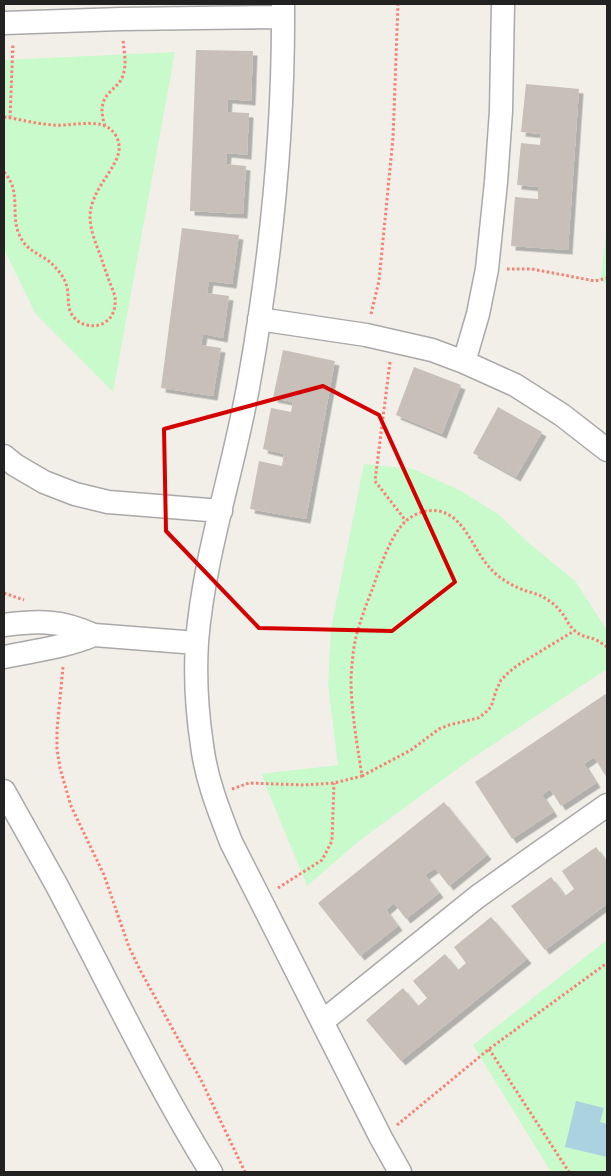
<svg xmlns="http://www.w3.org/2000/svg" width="611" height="1176" font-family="Karla,sans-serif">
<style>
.park{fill:#c8facc}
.water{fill:#aad3df}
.building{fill:#c7bfb8;filter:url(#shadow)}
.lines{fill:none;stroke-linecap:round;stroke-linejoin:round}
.street-casing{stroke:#a9a9a9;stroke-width:25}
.path{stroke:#fa8072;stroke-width:3;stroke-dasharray:2.5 2.5;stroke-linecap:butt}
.street{stroke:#fff;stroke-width:22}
.marked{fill:none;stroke:#d40000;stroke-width:4;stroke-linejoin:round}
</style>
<defs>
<filter id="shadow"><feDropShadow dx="4.5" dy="4.5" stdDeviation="0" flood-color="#0004"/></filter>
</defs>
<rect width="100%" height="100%" fill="#f2efe9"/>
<!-- park -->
<path class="park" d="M175,52l-62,340 -78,-79 -31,-64v-189z
M607,222v63l-6,-5z
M364,464l49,5 48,22 37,23 32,30 45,37 32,49v39l-136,90 -112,82 -52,45 -46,-112 77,-9 -10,-81 3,-55z
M607,940v232h-56l-78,-127z"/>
<!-- water -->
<path class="water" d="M576,1101l28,7 -4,14 7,2v33l-42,-10z"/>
<!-- building -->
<path class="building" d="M196,50l57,1 -2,50 -23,-2 -1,13 22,1 -2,42 -20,-2 -1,11 20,2 -3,48 -53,-3z
M526,84l53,5 -11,161 -57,-4 4,-49 23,2v-12l-21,-2 4,-42 19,2 1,-11 -20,-2z
M182,228l57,7 -7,49 -23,-3 -2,12 22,3 -6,42 -20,-4 -2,11 20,3 -8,48 -52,-8z
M283,350l52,11 -29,158 -56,-10 9,-48 23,5 2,-12 -21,-5 8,-41 20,4 2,-10 -20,-4z
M414,367l47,18 -19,49 -46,-19z
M498,407l44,25 -26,45 -43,-24z
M607,693v85l-13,-21 -10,7 12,19 -35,23 -11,-17 -8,6 11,17 -41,27 -37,-57z
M444,802l43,53 -38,31 -14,-18 -10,7 14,18 -33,26 -12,-16 -8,7 12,16 -38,30 -42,-53z
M596,847l11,16v41l-62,46 -34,-44 40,-29 14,19 9,-7 -12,-18z
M491,917l36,42 -126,102 -35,-41 37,-32 15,18 9,-8 -14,-17 32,-27 13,16 8,-7 -12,-16z"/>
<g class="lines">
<defs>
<path id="street" d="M283,4c1,126 -12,254 -34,378 -15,87 -45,172 -52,260 -2,32 0,70 5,103 4,34 17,66 29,97l150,296 19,34
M4,23l117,-4 162,-2
M259,319l107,16 66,15 32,12 51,23 47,30 45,35
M464,362l14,-48 9,-45 9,-87 5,-71 2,-107
M4,456l11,9 29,17 31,12 33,8 113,9
M4,625c15,-2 32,-4 48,-2 14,1 28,6 42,12l103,8
M4,657c30,-6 61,-10 90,-22
M4,791c17,31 35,62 52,93 51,96 98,196 155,288
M323,1021l154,-124 49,-35 81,-57"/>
</defs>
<!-- street casing -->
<use href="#street" class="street-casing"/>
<!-- path -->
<path class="path" d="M4,117c16,2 32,7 49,8 20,2 52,-10 63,11 4,7 4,14 1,22 -9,20 -26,35 -27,58 0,14 6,28 11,41 4,13 9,26 14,39 1,11 -1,21 -11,27 -11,6 -27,2 -33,-10 -4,-8 -2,-18 -4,-26 -2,-8 -7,-15 -12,-20 -12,-14 -28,-13 -36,-33 -9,-21 3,-42 -15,-62
M10,118l3,-75
M105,126c-4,-12 -5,-24 4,-33 5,-6 12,-10 14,-18 4,-11 1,-24 0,-35
M507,269h25l63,12 12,-3
M371,314l8,-33 14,-143 5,-134
M390,362l-15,119 31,40
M4,593l20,7
M63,667l-6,63v19l3,19 11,38 33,69 25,72 11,23 61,110 44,92
M362,776l49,-26 28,-21 10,-4 29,-7 7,-5 6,-6 5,-16 5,-11 8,-8 9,-7 56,-34
M232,789l17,-6 55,2 30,-2 28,-7c-5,-33 -11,-65 -11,-98 1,-14 2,-28 5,-41 4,-16 10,-32 16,-47 7,-20 19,-57 35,-70 9,-7 21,-11 32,-9 27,6 34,40 52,58 7,8 18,15 28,19 8,4 17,5 24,9 7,4 14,9 18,15 5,5 7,13 13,18 6,6 13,7 20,9 5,2 9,5 13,8
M278,888l44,-28 10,-19 2,-58
M489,1049l80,123
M397,1125l92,-76 118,-86"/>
<!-- street -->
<use href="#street" class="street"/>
</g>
<!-- marked area -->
<path class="marked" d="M323,386l56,29 76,167 -63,49 -133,-3 -93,-97 -2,-102z"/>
<!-- border -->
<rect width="611" height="1176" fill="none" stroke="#222222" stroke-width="10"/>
</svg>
